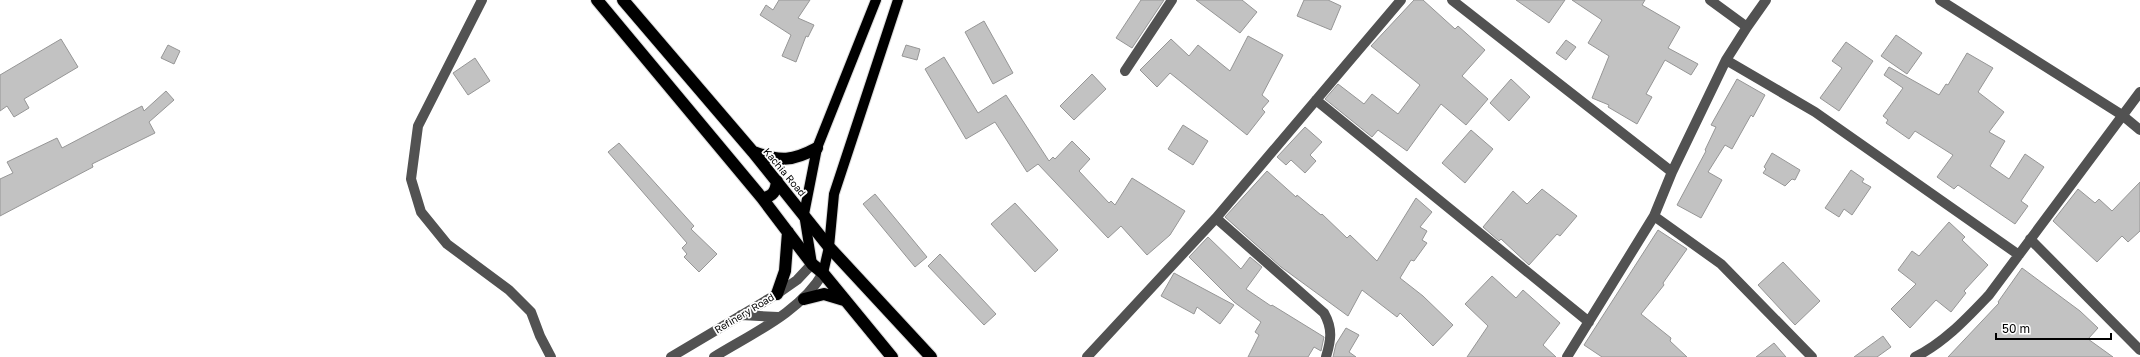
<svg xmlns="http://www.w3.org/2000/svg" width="2140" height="357" font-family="'Golos Text',sans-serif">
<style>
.building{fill:#c2c2c2;stroke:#969696}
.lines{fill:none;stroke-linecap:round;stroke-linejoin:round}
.major-casing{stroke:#dbdbdb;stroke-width:12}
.highway-casing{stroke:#dbdbdb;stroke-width:14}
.minor{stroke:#525252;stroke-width:10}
.major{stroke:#000;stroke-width:10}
.highway{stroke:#000;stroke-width:12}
.labels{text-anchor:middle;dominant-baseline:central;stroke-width:3.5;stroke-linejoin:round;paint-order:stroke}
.street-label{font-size:10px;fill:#000;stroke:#fff}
</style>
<rect width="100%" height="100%" fill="#fff"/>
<!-- building -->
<path class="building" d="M779,0h31l-12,18 16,7 -6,12 -2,-1 -10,26 -14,-6 9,-21 -31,-20 6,-10 7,5z
M1141,0h23l-32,48 -16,-10z
M1196,0h46l15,12 -17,21z
M1304,0h24l13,6 -10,24 -34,-14z
M1414,0h9l32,29 3,-3 27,24 -23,26 26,23 -22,26 -25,-21 -34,47 -29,-21 -6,7 -47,-38 13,-15 26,20 8,-10 26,20 22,-29 -49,-39z
M1516,0h49l-16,23z
M1572,0h73l-3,5 38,22 -12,21 30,16 -7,11 -26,-15 -19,34 6,3 -15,27 -29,-17 1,-2 -17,-7 17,-42 -21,-13 14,-23z
M984,21l29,52 -20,11 -28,-52z
M1896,35l26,18 -15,21 -26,-18z
M1248,36l35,19 -21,40 7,6 -7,8 3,3 -18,23 -77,-62 -13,14 -17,-17 31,-31 18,17 9,-11 32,26z
M61,39l17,28 -54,32 5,9 -15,9 -7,-11 -7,5v-36z
M1566,40l10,7 -10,13 -10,-7z
M1846,42l27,19 -34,50 -19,-13 22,-30 -10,-7z
M168,45l12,6 -6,13 -13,-6z
M906,45l14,4 -3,11 -15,-4z
M1967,53l26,15 -15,24 26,20 -15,20 16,9 -15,25 19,13 16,-25 19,13 -23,34 7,5 -13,18 -57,-39 -4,4 -17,-12 16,-22 -38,-24 -6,8 -23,-16 2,-3 -5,-4 20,-28 -19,-13 5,-8 50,28 7,-11 2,1z
M944,57l34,56 28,-18 43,66 4,-4 2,2 17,-18 18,18 -11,12 30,32 2,-2 4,4 17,-27 53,33 -15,24 -23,20 -26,-29 -13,12 -70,-74 -11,8 -32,-50 -29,17 -41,-70z
M475,58l15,23 -22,14 -15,-22z
M1092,74l14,15 -32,31 -14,-14z
M1511,79l19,18 -21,24 -19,-18z
M1737,79l28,16 -12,22 -2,-2 -19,34 -7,-4 -17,27 14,8 -21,38 -24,-13 29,-54 -1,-1 11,-23 -5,-2z
M166,91l8,9 -25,22 6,11 -63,31 1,3 -93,49v-37l13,-6 -6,-11 50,-24 5,10 80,-42 2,5z
M1183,125l25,16 -15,24 -25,-16z
M1305,127l17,15 -12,13 6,6 -11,12 -14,-13 -5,5 -9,-8z
M1471,130l22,19 -28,34 -23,-20z
M619,143l75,83 -3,3 26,25 -18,18 -15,-15 3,-3 -5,-6 5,-5 -79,-91z
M1772,153l28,17 -5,10 -3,-1 -7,7 -22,-13 3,-4 -2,-2z
M1851,170l13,9 -2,3 9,5 -19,28 -8,-6 -5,8 -14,-9z
M1267,171l29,26 1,-2 24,20 1,-1 25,24 3,-3 27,26 39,-63 16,14 -12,15 7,4 -5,9 5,3 -13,18 -3,-1 -11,18 23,18 30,29 -20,21 -33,-33 -3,4 -35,-27 -14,26 -67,-49 -56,-50z
M2140,182v49l-12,11 -6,-6 -25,26 -44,-41 25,-32 17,14 4,-4 13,12z
M1542,189l35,27 -17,20 -3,-2 -28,31 -28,-26 -2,2 -16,-14 30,-36 14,13z
M875,194l52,63 -12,10 -52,-63z
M1015,203l43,47 -23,22 -44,-48z
M1949,222l16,15 -3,3 26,25 -24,26 2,2 -15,19 -15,-12 -26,28 -19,-19 25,-25 -18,-14 14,-19 7,5z
M1658,230l29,19 -24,34 1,2 -23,29 30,24 -1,3 17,16h-85l-18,-12z
M1208,237l33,32 9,-12 12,10 -16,22 25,17 1,-1 52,32 -3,14 -7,-4 -6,10h-60l11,-22 -4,-3 6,-10 -27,-20 -45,-45z
M940,254l56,60 -12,11 -56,-59z
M1783,262l37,39 -25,24 -37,-40z
M2022,268l58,43 18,17 -10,11 25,18h-165l51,-54 -1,-1z
M1174,273l60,32 -14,19 -23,-17 -3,7 -33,-18z
M1492,276l24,22 7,-8 37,33 -17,22 13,12h-89l21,-31 -23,-22z
M1346,328l13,7 -10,17 7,5h-23l3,-13z
M1883,336l8,11 -14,10h-23z
M1774,343l12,14h-30z"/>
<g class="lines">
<defs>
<path id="major" d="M812,264l-8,-50 13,-66 59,-148
M823,273l6,-26 5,-53 64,-194"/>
<path id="highway" d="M597,0l165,198 50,66 11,9 69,84
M623,0l130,152 76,95 102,110
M754,152c26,10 39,9 63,-4
M762,198c11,-1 14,-7 15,-17
M777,294l8,-23 3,-39
M804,299l20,-5 20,6"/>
</defs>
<!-- major casing -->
<use href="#major" class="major-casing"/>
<!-- highway casing -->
<use href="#highway" class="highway-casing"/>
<!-- minor -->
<path class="minor" d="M482,0l-64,126 -7,53 10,33 26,32 62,46 22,22 9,24 11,21
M1452,0l220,172
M1710,0l37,27
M1940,0l182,115 18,15
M1726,60l89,52 204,143
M1125,71l47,-71
M1316,100l273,222
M1654,216l67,48 91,93
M1216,218l108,95c9,16 7,27 2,44
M2030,239l110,111
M741,315l37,2
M671,357l106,-63 20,-14 15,-16
M714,357c37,-23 87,-45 109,-84
M1087,357l129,-139 185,-218
M1567,357l87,-141 18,-44 54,-112 21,-33 19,-27
M1915,357c29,-14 52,-39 74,-62l151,-203"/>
<!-- major -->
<use href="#major" class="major"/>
<!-- highway -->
<use href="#highway" class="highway"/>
</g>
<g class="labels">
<!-- street labels -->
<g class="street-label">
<text transform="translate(785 172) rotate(50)">Kachia Road</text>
<text transform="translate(744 313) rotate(-31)">Refinery Road</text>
</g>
</g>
<!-- scale -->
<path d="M1996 333v6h115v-6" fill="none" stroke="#000000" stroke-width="2"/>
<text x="2002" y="333" font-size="12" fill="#000000" stroke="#ffffff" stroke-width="3" paint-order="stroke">50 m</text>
</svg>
